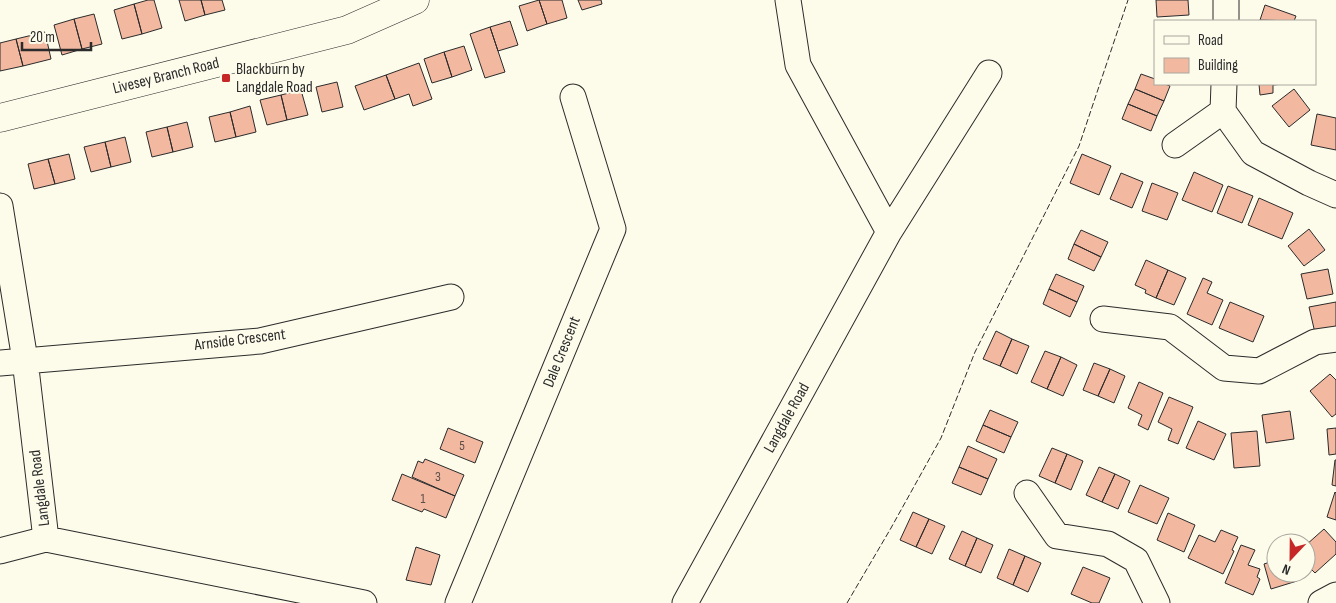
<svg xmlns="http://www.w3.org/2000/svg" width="1336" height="603" font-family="'Sofia Sans Condensed',sans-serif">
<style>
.building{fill:#f2b8a0;stroke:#2b2b2b}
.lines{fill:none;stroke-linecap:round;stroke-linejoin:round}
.minor-casing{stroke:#2b2b2b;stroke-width:27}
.major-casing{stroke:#2b2b2b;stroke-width:29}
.minor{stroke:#fdfbea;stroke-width:25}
.major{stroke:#fdfbea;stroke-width:28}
.fence{stroke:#2b2b2b;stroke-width:1;stroke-dasharray:6 2.5;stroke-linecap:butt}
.poi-dot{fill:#c62828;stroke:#fdfbea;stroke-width:2}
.labels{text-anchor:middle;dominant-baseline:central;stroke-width:4;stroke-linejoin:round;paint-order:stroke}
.number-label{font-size:14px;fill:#5d4e48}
.poi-label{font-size:16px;fill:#2b2b2b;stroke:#fdfbea;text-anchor:start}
.street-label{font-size:16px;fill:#2b2b2b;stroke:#fdfbea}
</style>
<rect width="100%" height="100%" fill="#fdfbea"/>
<!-- building -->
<path class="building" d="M148,0h6l8,28 -20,6 -8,-30z
M179,0h22l4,15 -20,6z
M201,0h21l3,10 -20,5z
M539,0l8,24 -20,7 -8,-25z
M539,0h23l5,18 -20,6z
M578,0h23l1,4 -20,6z
M1156,0h32l1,15 -32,2z
M134,4l8,30 -20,5 -8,-29z
M1265,5l31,11 -2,5 -34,-1z
M94,14l8,30 -20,5 -8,-30z
M74,19l8,30 -20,6 -8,-30z
M510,21l8,24 -20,6 -8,-24z
M490,27l15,45 -20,6 -15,-44z
M45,32l6,27 -28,7 -7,-27z
M16,39l7,27 -23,5v-28z
M464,46l8,24 -20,7 -8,-25z
M444,52l8,25 -20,6 -8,-24z
M419,63l13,36 -19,7 -4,-12 -14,5 -9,-24z
M1141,74l14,5v5h10l5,2 -6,15 -29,-12z
M386,75l9,24 -31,11 -9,-24z
M337,82l6,25 -21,5 -6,-25z
M1259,84h24l-10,1v8l-13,2z
M1135,89l29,12 -7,15 -29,-12z
M1294,89l16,21 -21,17 -17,-21z
M301,90l7,25 -21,5 -6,-25z
M281,95l6,25 -20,5 -7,-25z
M1128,104l29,12 -6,15 -29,-12z
M250,106l6,26 -20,5 -6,-25z
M230,112l6,25 -21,5 -6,-25z
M1317,114l19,4v32l-25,-5z
M187,122l6,25 -20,5 -6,-25z
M167,127l6,25 -21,5 -6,-25z
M125,137l6,25 -20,5 -6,-25z
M105,142l6,25 -20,5 -7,-25z
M69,154l6,25 -20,5 -7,-25z
M1082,154l29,12 -12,29 -29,-12z
M48,159l7,25 -21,5 -6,-25z
M1194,172l29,13 -11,27 -30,-12z
M1121,173l22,9 -11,26 -22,-9z
M1152,183l26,10 -11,27 -25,-9z
M1228,186l25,10 -11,27 -25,-10z
M1259,198l34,15 -11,26 -34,-14z
M1309,229l16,21 -21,16 -16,-20z
M1081,230l27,12 -7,15 -27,-13z
M1074,244l27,13 -7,14 -26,-12z
M1146,260l22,10 -12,28 -11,-5 1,-3 -11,-5z
M1328,269l5,25 -26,5 -6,-25z
M1168,270l18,8 -12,27 -18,-7z
M1056,274l28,12 -7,16 -28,-13z
M1203,278l9,4 -5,11 16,7 -11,25 -25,-11z
M1049,289l28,13 -7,15 -27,-13z
M1230,302l34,14 -11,26 -34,-14z
M1336,302v26l-21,5 -6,-26z
M996,331l16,8 -12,27 -17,-7z
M1012,339l17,7 -12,28 -17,-8z
M1045,351l16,6 -14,32 -16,-7z
M1061,357l16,8 -14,31 -16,-7z
M1094,363l16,6 -12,27 -15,-6z
M1110,369l15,7 -11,27 -16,-7z
M1330,374l6,6v34l-4,3 -22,-26z
M1139,382l24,11 -15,37 -10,-5 4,-10 -14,-7z
M1169,397l24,10 -15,37 -10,-4 4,-11 -14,-7z
M990,410l28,12 -7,15 -28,-12z
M1290,411l4,28 -28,4 -4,-28z
M1198,421l28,13 -12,26 -28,-12z
M983,425l28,12 -7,16 -28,-12z
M448,428l35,14 -8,21 -35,-14z
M1336,428v26l-7,1 -2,-26z
M1257,431l3,35 -26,2 -3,-35z
M968,446l29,13 -9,20 -29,-12z
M1052,448l15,6 -12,29 -16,-7z
M1067,454l16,7 -12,29 -16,-7z
M425,459l39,16 -9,21 -43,-19 6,-16 5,2z
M1335,460h1v26l-4,-1z
M959,467l29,12 -7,16 -29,-12z
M1099,467l16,7 -13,28 -16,-7z
M402,474l53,22 -9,22 -22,-9 -2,3 -30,-12z
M1115,474l15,7 -12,28 -16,-7z
M1140,485l29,13 -12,26 -29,-12z
M1335,492l1,1v27l-9,-3z
M913,512l16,7 -13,28 -16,-7z
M1168,513l27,12 -11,27 -27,-12z
M929,519l16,7 -13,28 -16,-7z
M1324,529l12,13v12l-21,19 -9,-9v-19z
M1221,530l17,7 -6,13 2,1 -11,23 -35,-16 11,-23 16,7z
M962,531l15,7 -12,28 -16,-7z
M977,538l16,7 -12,28 -16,-7z
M1241,545l14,5 -7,15 12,4 -3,8 3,2 -7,16 -28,-12z
M416,547l24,8 -9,30 -25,-5z
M1009,549l16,7 -12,29 -16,-7z
M1025,556l16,7 -13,29 -15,-7z
M1276,560v13h19l2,8 -26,8 -7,-25z
M1083,567l27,11 -11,25h-7l-21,-9z"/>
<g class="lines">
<defs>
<path id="minor" d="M1226,21v-21
M1224,84l-1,27 30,42 56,30 27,12
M1175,145l48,-34
M0,206l25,154 21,179 318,64
M889,232l100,-159
M1103,319l67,8 54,41 35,3 56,-29 21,-3
M0,363l260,-22 191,-44
M1027,493l30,43 51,8 28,16 21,43
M0,551l46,-12
M458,603l155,-374 -40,-132
M685,603l204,-371 -91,-167 -10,-65
M1321,603l15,-8"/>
<path id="major" d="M0,118l347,-88 68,-30"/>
</defs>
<!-- minor casing -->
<use href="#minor" class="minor-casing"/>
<!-- major casing -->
<use href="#major" class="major-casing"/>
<!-- minor -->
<use href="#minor" class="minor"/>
<!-- major -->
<use href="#major" class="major"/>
<!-- fence -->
<path class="fence" d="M847,603l44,-75 50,-90 34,-86 104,-206 49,-146"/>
</g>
<!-- markers -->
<rect class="poi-dot" x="221" y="73" width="10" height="10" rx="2.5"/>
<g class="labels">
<!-- number labels -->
<g class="number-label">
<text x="462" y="445">5</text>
<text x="438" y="476">3</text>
<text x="423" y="498">1</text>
</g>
<!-- poi labels -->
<g class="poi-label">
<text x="236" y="69">Blackburn by<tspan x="236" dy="18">Langdale Road</tspan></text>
</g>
<!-- street labels -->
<g class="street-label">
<text transform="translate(166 76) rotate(-14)">Livesey Branch Road</text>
<text transform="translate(240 340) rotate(-7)">Arnside Crescent</text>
<text transform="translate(562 352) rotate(-68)">Dale Crescent</text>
<text transform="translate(787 418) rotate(-61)">Langdale Road</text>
<text transform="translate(40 488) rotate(-97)">Langdale Road</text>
</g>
</g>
<!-- legend -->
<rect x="1154" y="20" width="162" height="65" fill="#fdfbea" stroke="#a9a89e"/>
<rect x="1164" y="36" width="25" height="8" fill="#fdfbea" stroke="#a9a89e"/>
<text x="1198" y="45" font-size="15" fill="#2b2b2b">Road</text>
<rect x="1164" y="58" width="25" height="15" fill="#f2b8a0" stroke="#a9a89e"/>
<text x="1198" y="70" font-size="15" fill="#2b2b2b">Building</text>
<!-- north arrow -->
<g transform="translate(1291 558) rotate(202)"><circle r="24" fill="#fdfbea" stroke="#a9a89e"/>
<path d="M0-4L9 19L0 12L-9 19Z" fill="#c62828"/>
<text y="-8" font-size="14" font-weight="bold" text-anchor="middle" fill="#2b2b2b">N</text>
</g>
<!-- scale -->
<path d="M22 42v8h69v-8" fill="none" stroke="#2b2b2b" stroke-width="2.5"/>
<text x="30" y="42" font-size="15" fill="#2b2b2b" stroke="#fdfbea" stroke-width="4" paint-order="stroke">20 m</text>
</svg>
